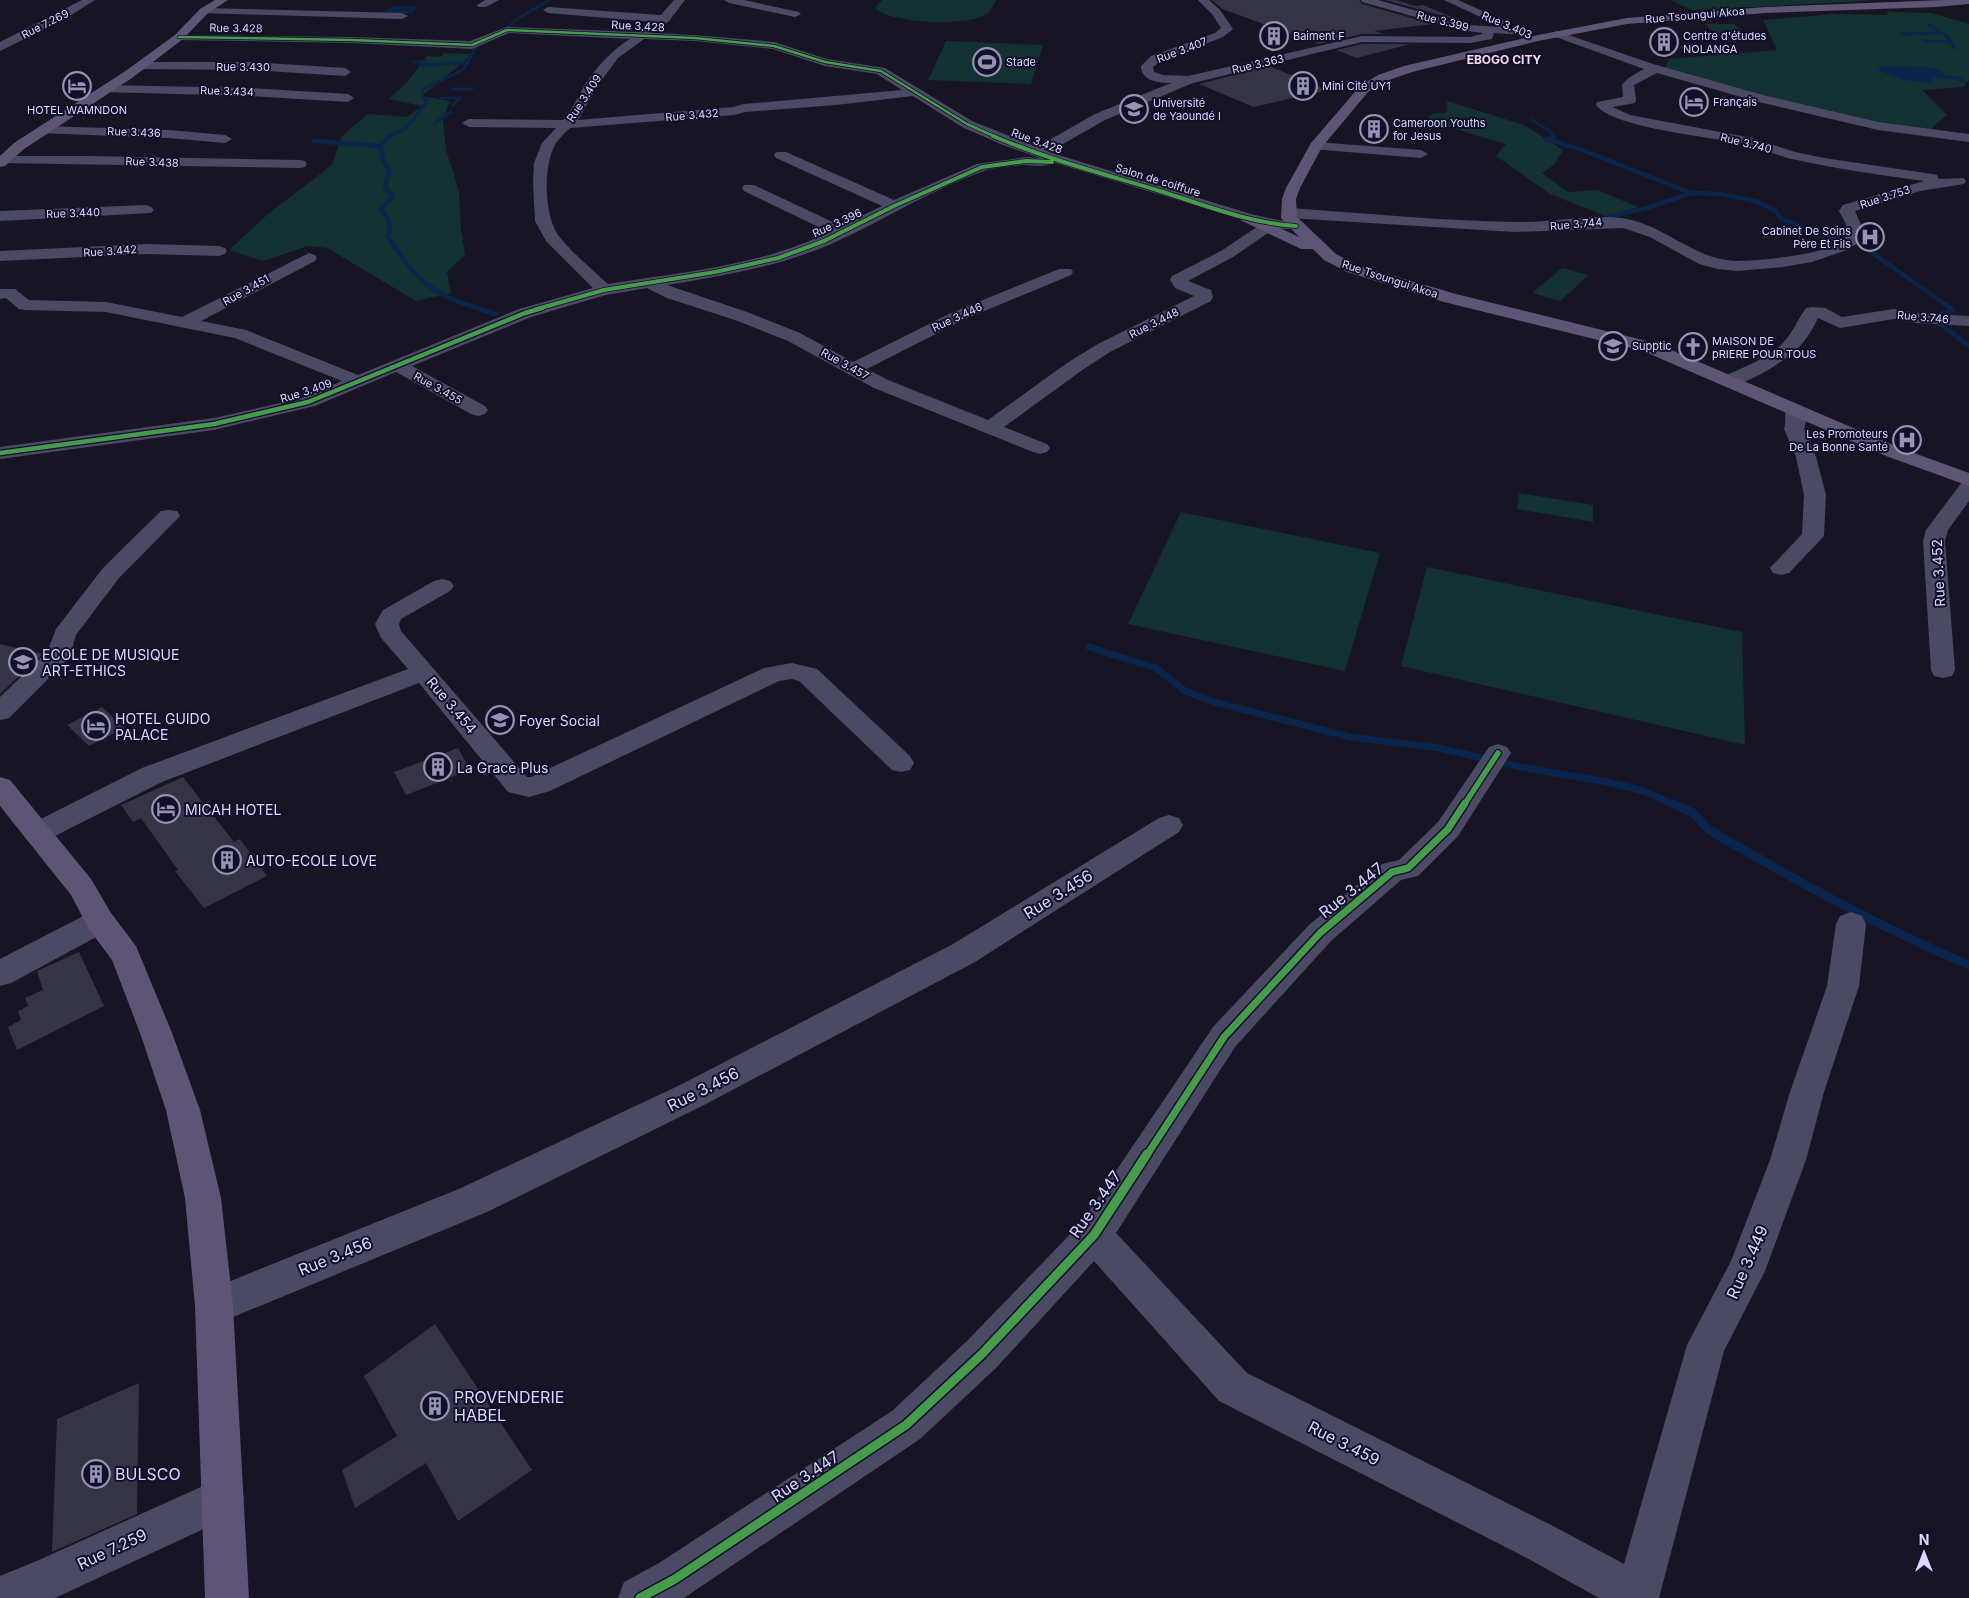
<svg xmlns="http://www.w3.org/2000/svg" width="1969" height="1598" font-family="Inter,sans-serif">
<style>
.green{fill:#123130}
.water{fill:#0a244b}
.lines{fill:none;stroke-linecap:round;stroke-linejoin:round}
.stream-far4{stroke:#0a244b;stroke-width:3}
.stream-far3{stroke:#0a244b;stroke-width:4.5}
.stream-far2{stroke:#0a244b;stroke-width:5}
.stream-far1{stroke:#0a244b;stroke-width:7}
.stream{stroke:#0a244b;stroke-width:9}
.building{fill:#353346}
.minor{fill:#4a4a65;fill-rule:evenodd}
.major{fill:#5e5576;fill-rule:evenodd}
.cycleway-far5-casing{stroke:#120f2a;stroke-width:4}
.cycleway-far4-casing{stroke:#120f2a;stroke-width:5.5}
.cycleway-far3-casing{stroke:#120f2a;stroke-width:7}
.cycleway-far2-casing{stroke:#120f2a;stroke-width:8}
.cycleway-far1-casing{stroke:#120f2a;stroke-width:10}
.cycleway-casing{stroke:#120f2a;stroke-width:12}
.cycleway-far5{stroke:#469c4c;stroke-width:2.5}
.cycleway-far4{stroke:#469c4c;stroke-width:4}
.cycleway-far3{stroke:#469c4c;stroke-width:4.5}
.cycleway-far2{stroke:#469c4c;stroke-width:5.5}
.cycleway-far1{stroke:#469c4c;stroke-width:7}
.cycleway{stroke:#469c4c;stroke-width:9}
.labels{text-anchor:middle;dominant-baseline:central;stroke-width:4;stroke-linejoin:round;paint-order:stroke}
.far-street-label{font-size:11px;fill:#dbd8ff;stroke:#120f2a}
.far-poi-label{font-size:11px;fill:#dbd8ff;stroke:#120f2a;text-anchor:start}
.far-neighbourhood-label{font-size:12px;font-weight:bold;fill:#ffdaf3;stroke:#120f2a}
.street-label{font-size:14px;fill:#dbd8ff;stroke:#120f2a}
.poi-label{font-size:14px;fill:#dbd8ff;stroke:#120f2a;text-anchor:start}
.near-street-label{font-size:16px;fill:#dbd8ff;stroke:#120f2a}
.near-poi-label{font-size:16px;fill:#dbd8ff;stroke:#120f2a;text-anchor:start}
</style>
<rect width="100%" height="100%" fill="#171524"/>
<!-- green -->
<path class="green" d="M882,0h114c-2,4 -5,11 -8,13 -16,14 -99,11 -113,-5z
M1670,0h195l1,1 -174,9z
M1884,12l47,1 38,11v56l-6,7 -41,3 25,25 -20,17 -64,-10 -198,-54 4,-9 108,-9 -14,-30 70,-6 56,1z
M1704,24h30l21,17h-30z
M946,41l97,4 -12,39 -103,-4z
M445,53l28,1 -51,42 28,5 -7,19 3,30 13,41 2,39 4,25 -18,17 4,21 -35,8 -89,-53 -19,-2 -45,15 -34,-11 40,-37 63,-48 9,-28 27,-23 39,3 15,-11 -33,-7 19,-18 19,-25 13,1z
M1447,101l77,24 39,25 -9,15 -12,8 26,19 29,-2 41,17 -33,9 -55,-22 -54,-38 10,-12 -57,-17 -28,-5 12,-8 13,-1z
M1562,268l27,7 -29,26 -28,-8z
M1519,493l74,12v17l-76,-13z
M1181,512l199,41 -35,118 -217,-47z
M1427,567l315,65 3,113 -344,-79z"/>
<!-- water -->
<path class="water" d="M1882,66c18,2 39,-2 57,4 2,1 4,4 7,5 10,3 12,-1 21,8l-15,-4 -19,-1v5l-24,-2 -32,-11z"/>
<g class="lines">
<!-- stream-far4 -->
<path class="stream-far4" d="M394,8h21l-5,4h-24z
M1928,24l21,14 5,10
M502,33l16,-15 32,-18
M1901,34l40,-1
M1924,41l27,1
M413,62l13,-1
M420,65l47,-2
M452,89h20
M441,98h19
M452,106l8,-8
M1532,120l19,12 3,5
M435,123l16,-11
M388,137l18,-9 21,-26 -4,-5 -1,-7 42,-21 13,-23 6,-3"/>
<!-- stream-far3 -->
<path class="stream-far3" d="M390,136l-10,10 3,14 6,10 -4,18 7,7 -1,4 -10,10c8,9 11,16 7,28 28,43 43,58 93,72
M1553,136l1,1 -8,2 31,9 114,45 31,1 36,8 18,9 4,7 22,9 56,16 94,66
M314,141l66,5
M1608,217l42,-10 41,-14"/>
<!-- stream-far2 -->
<path class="stream-far2" d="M477,308l19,6
M1933,317l20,-7 -3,-2
M1935,320l34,26"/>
<!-- stream-far1 -->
<path class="stream-far1" d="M1089,647l67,21 29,23 29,11 136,35 89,11 81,19 87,15 37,9 30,14"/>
<!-- stream -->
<path class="stream" d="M1671,803l22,10 16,17c85,49 169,97 260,135"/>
</g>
<!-- building -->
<path class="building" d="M1212,0h147l3,4 71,20 -59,7 10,3h-22l-43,10 -97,-35z
M1385,0h11l19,6 8,-1 39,16z
M1362,44h48l-53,14 -21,-8z
M1269,66l59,24 -74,17 -55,-23z
M0,644l43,10 -43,40z
M102,707l22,21 -35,18 -22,-21z
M458,748l12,22 -64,25 -12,-23z
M183,777l51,65 6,-3 27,37 -63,32 -29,-37 3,-1 -37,-52 -8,4 -12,-17z
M79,952l25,54 -87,44 -9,-23 13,-7 -3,-9 10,-5 -3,-8 18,-8 -6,-19z
M435,1324l97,146 -74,51 -32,-58 -71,45 -13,-38 55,-34 -33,-60z
M139,1383l-2,131 -85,38 5,-133z"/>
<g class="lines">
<!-- minor -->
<path class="minor" d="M82,0h13l-32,20 -63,31v-9z
M485,0h14l-13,7h-8l-1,-2z
M674,0h11l-16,21 -16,12 42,2 79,7 53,17 58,9 87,53 65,26 58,-33 76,-31c-12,0 -30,-2 -30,-17l10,-10 64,-23 6,-5 -9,-14 -14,-14h11l11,10 13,19 -10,8 -64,25 -6,5 1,5 9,3 25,1 174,-40 108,1 12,-3v-1l-20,-3 -100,-28 -1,-2h17l89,25 35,2 -58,-27h14l49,22 2,2 -6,3 19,2 6,3 -6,3 -28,-2 -2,6 -22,4 -108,-1 -169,41 -88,37 -56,32 202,62 27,6 23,3 3,3 -3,3h-27l-41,28 -45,24 23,9 2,7 -2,4 -101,51 -29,19 -77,56 43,17 3,4 -3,4 -7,2 -7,-2 -159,-64 -86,-47 -53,-21 -68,-22 -20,-10 -41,7 -75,22 -119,49 73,40 3,4 -3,4 -7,2 -7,-2 -75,-42 -81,34 -101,24 -214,29v-12l214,-29 88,-20 40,-17 -107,-43 -129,-26 -81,-2 -6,-1 -13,-11 -6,1v-10h15l14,11 77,2 76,15 127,-64 6,2 2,3 -2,3 -114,60 45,9 112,45 161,-66 74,-21 -47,-47 -11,-20 -2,-39 1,-19 8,-20 14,-15 -87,-1 -7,-4 7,-4 94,1c10,-11 15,-24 23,-37 13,-19 25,-32 44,-44l-121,-6 -37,16 -120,-6 -173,-3 -6,-3 2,-2 177,2 118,4 37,-14 132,5 15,-10 -106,-9 -5,-3 5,-3 113,8zM644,39l51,2 78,8 52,17 52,8 25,16 -158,14 -11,3 -155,13 20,-35 20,-27zM913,96l49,31 41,18 37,13 -14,-1 -49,7 -83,36 -108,-48h-10l-2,3 2,3 106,48 -41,20 -87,-41h-10l-2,3 2,3 85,41c-68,34 -147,40 -221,52 -15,-14 -38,-33 -50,-49 -14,-20 -15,-69 -3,-90 3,-6 10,-12 15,-17l164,-13 11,-3 91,-7zM1049,161l211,64 -39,26 -49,25 -2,4 5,8 19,8 -96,48 -31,19 -79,57 -100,-40 -21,-11 96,-49 108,-45 2,-3 -2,-3h-12l-108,44 -98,49 -53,-29 -53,-21 -80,-27c55,-9 110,-18 162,-40 52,-23 101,-55 155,-74 12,-4 29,-5 41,-6 8,0 15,2 23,0z
M724,0h20l55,12 2,2 -6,3 -66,-14z
M204,8l198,5 6,3 -6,3 -202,-6 -1,-2z
M1557,31l96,33 114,32 111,26 91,12v8l-91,-12 -119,-28 -102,-29 -23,12 2,15 -1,3 -22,4 17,8 122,23 43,14 29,6 108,16 5,1 2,4 25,-1 2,3 -2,3 -44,7 -65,20 7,16 1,11 -13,11 -38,13 -29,5 -46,4 -19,-2 -19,-5 -49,-27 -27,-9 -109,4 -225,-14 -5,-2 -3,-3 3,-3 5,-2c75,5 152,13 227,14 34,1 71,-8 105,-4 44,6 72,42 116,43 22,0 100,-6 111,-27l-2,-10 -7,-13 4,-6 81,-24c-44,-6 -88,-12 -132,-22 -14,-3 -28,-10 -43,-14 -33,-8 -135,-16 -153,-40l1,-3 26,-5 -1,-12c6,-8 13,-11 22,-16l-91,-33 -2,-2 2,-2z
M141,62h110l94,6 6,4 -6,4 -94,-6 -114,-1 -2,-3z
M106,85l143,3 99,6 6,4 -6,4 -99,-6 -147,-4 -2,-3 2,-3z
M43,126l126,4 56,5 7,4 -7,4 -56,-5 -131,-5 -2,-3z
M1316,142l105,8 7,4 -7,4 -110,-9 -2,-3z
M89,156l211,4 5,1 2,3 -2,3 -5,1 -300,-5v-6l3,-1z
M146,205l5,2 3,3 -3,3 -151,8v-10z
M147,244l72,2 6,2 2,3 -2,3 -6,2 -72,-2 -147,7v-10z
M1812,307l13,1 17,9 52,-8 22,4 53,3v10l-53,-3 -22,-4 -54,9 -22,-10c-5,11 -14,25 -23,33 -14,12 -54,39 -73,34l-2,-4 2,-4c21,-10 46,-18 62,-35 9,-10 14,-23 22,-34z
M1795,404l7,2c4,6 5,16 2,23l12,28 10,38 -2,41 -35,37 -8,2 -8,-2 -3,-5 32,-34 2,-39 -8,-38 -12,-28c3,-8 -1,-16 4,-23z
M1969,480v21l-21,29 -3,11 10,129 -3,6 -9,2 -9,-2 -3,-6 -8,-129 3,-11 36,-48z
M169,510l8,1 3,5 -61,62 -43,57 -6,20 -3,5 -58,58 -9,2v-23l47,-45 9,-23 47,-61 58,-57z
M442,579l8,2 4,5 -4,5 -49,28 -2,5 2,7 126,146h4l233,-109 28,-5 25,6 93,87 4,7 -4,7 -9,2 -9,-2 -93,-89 -7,-2 -13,2 -229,110 -21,6 -21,-5 -89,-109 -257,99 -115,58 -10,3 -10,-3 -4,-7 4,-7 115,-58 266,-99 -27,-31 -6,-14 8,-14 51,-29z
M1498,744l9,3 4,6 -53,83 -40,40 -17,4 -70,61 -96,106 -119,186 131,140 308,154 69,37 63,-219 44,-84 39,-101 20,-68 37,-106 9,-62 4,-8 11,-4 11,4 4,8 -7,62 -35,106 -18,68 -41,111 -41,80 -65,247h-60l-74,-41 -306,-156 -125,-140 -98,107 -76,71 -236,159h-66l6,-16 35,-19 233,-152 76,-71 113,-117 132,-196 96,-102 73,-61 17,-4 39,-38 51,-75z
M1169,815l10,3 4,7 -4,7 -204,130 -271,143 -217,107 -273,113 -13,-6 -6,-13 6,-13 260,-105 219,-103 273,-141 206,-126z
M100,909l11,4 4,8 -4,8 -100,54 -11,3v-27l89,-46z
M223,1477l15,6 6,15 -6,15 -183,85h-55v-22l39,-16z"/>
<!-- major -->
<path class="major" d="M215,0h13l-20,13 -25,26 -51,39 -108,71 -19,17 -5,1v-11l14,-13 110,-71 51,-37 25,-26z
M1944,0h25v4l-33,3 -171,6 -138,11 -89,17 -126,31 -26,9 -18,11 -46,55 -22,41 -4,11 1,18 39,37 23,12 97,28 199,49 245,105 69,25v13l-83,-30 -243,-105 -199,-49 -97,-30 -23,-12 -11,-11h-12l-59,-28 -3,-3 3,-3h10l47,22 -18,-19 1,-19 4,-11 25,-45 49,-57 18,-11 26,-9 134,-31 89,-17 138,-11z
M0,777l10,3 81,99 20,34 25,33 36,87 28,77 21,88 12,108 16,292h-44l-10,-292 -10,-108 -19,-88 -26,-77 -28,-73 -23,-31 -18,-34 -71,-89z"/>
<defs>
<path id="cycleway-far5" d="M179,37l173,3 120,5 35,-15 188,8 79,8 51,16 56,9 86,53 29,13"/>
<path id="cycleway-far4" d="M993,136c54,23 111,38 167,55 44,14 89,32 136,35
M537,309l67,-19 111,-18 63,-14 46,-17 70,-35 88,-39 44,-6 26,1"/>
<path id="cycleway-far3" d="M0,453l214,-29 94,-22 217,-89 17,-5"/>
<path id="cycleway-far2" d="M1464,805l34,-52"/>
<path id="cycleway-far1" d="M1147,1155l77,-118 96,-104 72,-61 16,-4 40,-39 17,-26"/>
<path id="cycleway" d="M640,1598l35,-19 231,-154 76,-71 112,-119 53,-81"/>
</defs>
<!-- cycleway-far5 casing -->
<use href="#cycleway-far5" class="cycleway-far5-casing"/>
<!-- cycleway-far4 casing -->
<use href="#cycleway-far4" class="cycleway-far4-casing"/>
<!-- cycleway-far3 casing -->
<use href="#cycleway-far3" class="cycleway-far3-casing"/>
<!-- cycleway-far2 casing -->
<use href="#cycleway-far2" class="cycleway-far2-casing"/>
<!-- cycleway-far1 casing -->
<use href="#cycleway-far1" class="cycleway-far1-casing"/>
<!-- cycleway casing -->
<use href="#cycleway" class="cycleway-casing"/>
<!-- cycleway-far5 -->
<use href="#cycleway-far5" class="cycleway-far5"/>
<!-- cycleway-far4 -->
<use href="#cycleway-far4" class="cycleway-far4"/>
<!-- cycleway-far3 -->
<use href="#cycleway-far3" class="cycleway-far3"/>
<!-- cycleway-far2 -->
<use href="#cycleway-far2" class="cycleway-far2"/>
<!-- cycleway-far1 -->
<use href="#cycleway-far1" class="cycleway-far1"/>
<!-- cycleway -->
<use href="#cycleway" class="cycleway"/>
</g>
<!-- icons -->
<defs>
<symbol id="building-ring" viewBox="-11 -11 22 22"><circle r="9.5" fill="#120f2a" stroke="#9694b2" stroke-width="1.5"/><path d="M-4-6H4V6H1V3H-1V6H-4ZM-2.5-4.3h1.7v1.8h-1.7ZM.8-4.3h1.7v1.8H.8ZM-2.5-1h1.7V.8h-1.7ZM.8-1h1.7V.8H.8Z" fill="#9694b2"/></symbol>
<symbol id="stadium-ring" viewBox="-11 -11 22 22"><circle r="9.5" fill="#120f2a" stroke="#9694b2" stroke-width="1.5"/><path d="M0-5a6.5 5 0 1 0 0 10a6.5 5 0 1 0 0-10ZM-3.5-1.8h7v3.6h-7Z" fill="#9694b2"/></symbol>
<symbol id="hotel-ring" viewBox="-11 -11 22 22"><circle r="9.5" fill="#120f2a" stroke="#9694b2" stroke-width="1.5"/><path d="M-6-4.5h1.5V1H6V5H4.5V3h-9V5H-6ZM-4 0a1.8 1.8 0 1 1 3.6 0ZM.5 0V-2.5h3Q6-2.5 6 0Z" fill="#9694b2"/></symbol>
<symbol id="university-ring" viewBox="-11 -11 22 22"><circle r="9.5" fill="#120f2a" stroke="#9694b2" stroke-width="1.5"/><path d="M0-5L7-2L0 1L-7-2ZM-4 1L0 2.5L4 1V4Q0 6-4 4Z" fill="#9694b2"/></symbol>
<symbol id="hospital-ring" viewBox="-11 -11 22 22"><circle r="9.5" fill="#120f2a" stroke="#9694b2" stroke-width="1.5"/><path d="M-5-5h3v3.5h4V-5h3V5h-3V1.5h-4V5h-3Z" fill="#9694b2"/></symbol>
<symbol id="church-ring" viewBox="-11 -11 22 22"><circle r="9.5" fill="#120f2a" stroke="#9694b2" stroke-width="1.5"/><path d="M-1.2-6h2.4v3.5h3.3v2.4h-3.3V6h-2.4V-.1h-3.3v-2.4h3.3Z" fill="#9694b2"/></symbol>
<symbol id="school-ring" viewBox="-11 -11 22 22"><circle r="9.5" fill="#120f2a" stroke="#9694b2" stroke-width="1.5"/><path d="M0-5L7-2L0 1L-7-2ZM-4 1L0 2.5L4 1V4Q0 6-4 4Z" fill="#9694b2"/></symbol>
</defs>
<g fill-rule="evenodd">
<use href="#building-ring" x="1258" y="20" width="32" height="32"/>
<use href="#building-ring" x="1648" y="26" width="32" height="32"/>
<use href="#stadium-ring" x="971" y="46" width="32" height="32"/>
<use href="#hotel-ring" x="61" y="70" width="32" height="32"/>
<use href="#building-ring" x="1287" y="70" width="32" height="32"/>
<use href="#hotel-ring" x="1678" y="86" width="32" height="32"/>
<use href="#university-ring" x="1118" y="93" width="32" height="32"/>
<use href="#building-ring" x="1358" y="113" width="32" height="32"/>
<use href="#hospital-ring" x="1854" y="221" width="32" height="32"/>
<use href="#university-ring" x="1597" y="330" width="32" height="32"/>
<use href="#church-ring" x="1677" y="331" width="32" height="32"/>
<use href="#hospital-ring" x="1891" y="424" width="32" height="32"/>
<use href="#school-ring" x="7" y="646" width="32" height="32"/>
<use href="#school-ring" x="484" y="704" width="32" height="32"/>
<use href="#hotel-ring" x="80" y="710" width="32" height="32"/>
<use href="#building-ring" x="422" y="751" width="32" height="32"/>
<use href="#hotel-ring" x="150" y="793" width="32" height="32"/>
<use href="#building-ring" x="211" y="844" width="32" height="32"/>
<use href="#building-ring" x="419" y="1390" width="32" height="32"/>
<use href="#building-ring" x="80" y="1458" width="32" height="32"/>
</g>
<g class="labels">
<!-- far-street labels -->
<g class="far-street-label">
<text transform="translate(1695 15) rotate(-5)">Rue Tsoungui Akoa</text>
<text transform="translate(1443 21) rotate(14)">Rue 3.399</text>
<text transform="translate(45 24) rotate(-27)">Rue 7.269</text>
<text transform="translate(1507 25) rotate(23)">Rue 3.403</text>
<text transform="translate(638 26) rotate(3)">Rue 3.428</text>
<text transform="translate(236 28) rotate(1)">Rue 3.428</text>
<text transform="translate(1182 50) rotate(-21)">Rue 3.407</text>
<text transform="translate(1258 64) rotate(-13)">Rue 3.363</text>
<text x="243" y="67">Rue 3.430</text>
<text transform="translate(227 91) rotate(2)">Rue 3.434</text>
<text transform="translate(584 98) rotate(-57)">Rue 3.409</text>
<text transform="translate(692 115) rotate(-5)">Rue 3.432</text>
<text transform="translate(134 132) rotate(2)">Rue 3.436</text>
<text transform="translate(1037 141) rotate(20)">Rue 3.428</text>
<text transform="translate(1746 143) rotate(14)">Rue 3.740</text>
<text transform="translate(152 162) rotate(2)">Rue 3.438</text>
<text transform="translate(1158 180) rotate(17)">Salon de coiffure</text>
<text transform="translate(1885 197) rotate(-18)">Rue 3.753</text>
<text transform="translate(73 213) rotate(-2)">Rue 3.440</text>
<text transform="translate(837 223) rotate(-25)">Rue 3.396</text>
<text transform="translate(1576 224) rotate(-5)">Rue 3.744</text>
<text transform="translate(110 251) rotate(-4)">Rue 3.442</text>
<text transform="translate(1390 279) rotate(18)">Rue Tsoungui Akoa</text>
<text transform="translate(246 290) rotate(-29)">Rue 3.451</text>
<text transform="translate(957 317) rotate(-25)">Rue 3.446</text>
<text transform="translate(1923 317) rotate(5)">Rue 3.746</text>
<text transform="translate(1154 323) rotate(-27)">Rue 3.448</text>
<text transform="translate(845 364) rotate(29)">Rue 3.457</text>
<text transform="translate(438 388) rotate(29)">Rue 3.455</text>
<text transform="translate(306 391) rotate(-18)">Rue 3.409</text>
</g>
<!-- far-poi labels -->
<g class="far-poi-label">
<text x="1293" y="36">Baiment F</text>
<text x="1683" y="36">Centre d'études<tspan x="1683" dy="13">NOLANGA</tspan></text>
<text x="1006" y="62">Stade</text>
<text x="1322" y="86">Mini Cité UY1</text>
<text x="1713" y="102">Français</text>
<text x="1153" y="103">Université<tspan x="1153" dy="13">de Yaoundé I</tspan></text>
<text x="77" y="110" text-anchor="middle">HOTEL WAMNDON</text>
<text x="1393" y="123">Cameroon Youths<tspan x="1393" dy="13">for Jesus</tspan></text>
<text x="1851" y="231" text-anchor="end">Cabinet De Soins<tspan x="1851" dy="13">Père Et Fils</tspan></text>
<text x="1712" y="341">MAISON DE<tspan x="1712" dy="13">pRIERE POUR TOUS</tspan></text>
<text x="1632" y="346">Supptic</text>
<text x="1888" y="434" text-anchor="end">Les Promoteurs<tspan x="1888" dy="13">De La Bonne Santé</tspan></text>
</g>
<!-- far-neighbourhood labels -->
<g class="far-neighbourhood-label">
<text x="1504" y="59">EBOGO CITY</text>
</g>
<!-- street labels -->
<g class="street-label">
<text transform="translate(1938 573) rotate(-93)">Rue 3.452</text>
<text transform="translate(452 705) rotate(50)">Rue 3.454</text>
</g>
<!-- poi labels -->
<g class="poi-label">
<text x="42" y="654">ECOLE DE MUSIQUE<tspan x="42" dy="16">ART-ETHICS</tspan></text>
<text x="115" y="718">HOTEL GUIDO<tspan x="115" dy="16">PALACE</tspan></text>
<text x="519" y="720">Foyer Social</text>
<text x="457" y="767">La Grace Plus</text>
<text x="185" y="809">MICAH HOTEL</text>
<text x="246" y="860">AUTO-ECOLE LOVE</text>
</g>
<!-- near-street labels -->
<g class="near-street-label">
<text transform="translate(1351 890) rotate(-39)">Rue 3.447</text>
<text transform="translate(1058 894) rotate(-32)">Rue 3.456</text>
<text transform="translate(703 1089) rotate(-27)">Rue 3.456</text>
<text transform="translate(1095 1204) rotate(-55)">Rue 3.447</text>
<text transform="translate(335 1256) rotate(-22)">Rue 3.456</text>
<text transform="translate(1747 1262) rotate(-66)">Rue 3.449</text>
<text transform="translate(1344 1443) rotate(27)">Rue 3.459</text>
<text transform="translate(805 1476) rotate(-34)">Rue 3.447</text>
<text transform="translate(112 1549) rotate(-25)">Rue 7.259</text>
</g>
<!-- near-poi labels -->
<g class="near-poi-label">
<text x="454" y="1397">PROVENDERIE<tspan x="454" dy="18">HABEL</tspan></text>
<text x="115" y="1474">BULSCO</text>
</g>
</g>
<!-- north arrow -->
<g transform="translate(1924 1553)" stroke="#120f2a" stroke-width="4" paint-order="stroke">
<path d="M0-4L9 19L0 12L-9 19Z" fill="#dbd8ff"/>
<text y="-8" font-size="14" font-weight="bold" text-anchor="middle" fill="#dbd8ff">N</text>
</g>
</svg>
